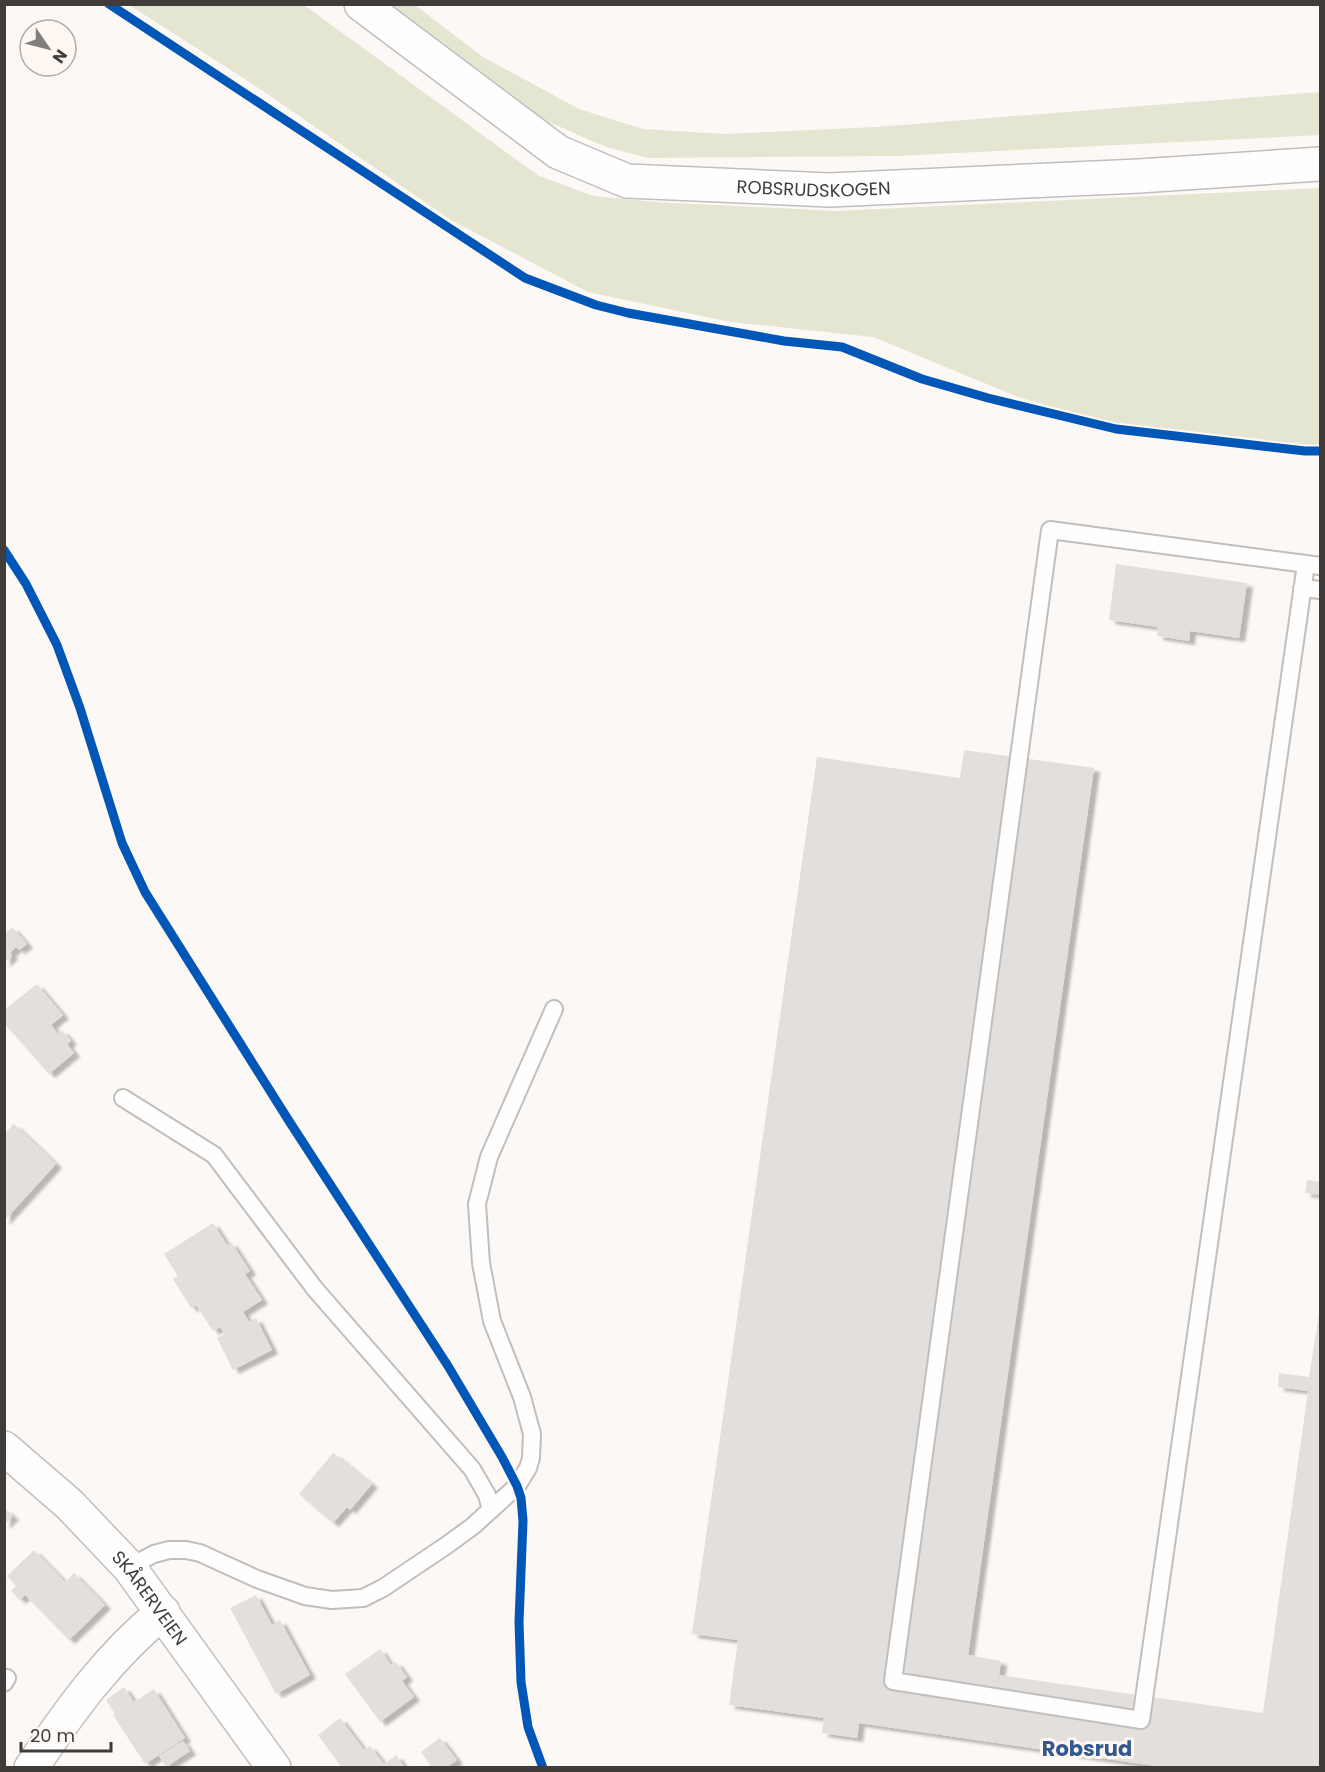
<svg xmlns="http://www.w3.org/2000/svg" width="1325" height="1772" font-family="Poppins,sans-serif">
<style>
.green{fill:#e4e6d1}
.building{fill:#e2dfdd;filter:url(#shadow)}
.lines{fill:none;stroke-linecap:round;stroke-linejoin:round}
.service-casing{stroke:#c1bebc;stroke-width:20}
.minor-casing{stroke:#c1bebc;stroke-width:36}
.tertiary-casing{stroke:#c1bebc;stroke-width:36}
.service{stroke:#fffefe;stroke-width:16}
.minor{stroke:#fffefe;stroke-width:33}
.tertiary{stroke:#fffefe;stroke-width:33}
.cycleway-casing{stroke:#fff7f2;stroke-width:13}
.cycleway{stroke:#0057b8;stroke-width:9}
.labels{text-anchor:middle;dominant-baseline:central;stroke-width:6;stroke-linejoin:round;paint-order:stroke}
.street-label{font-size:18px;fill:#3f3c3a;stroke:#fff7f2}
.quarter-label{font-size:21px;font-weight:bold;fill:#32588f;stroke:#fff7f2}
</style>
<defs>
<filter id="shadow"><feDropShadow dx="6" dy="4" stdDeviation="1.5" flood-color="#0004"/></filter>
</defs>
<rect width="100%" height="100%" fill="#fcf8f5"/>
<!-- green -->
<path class="green" d="M129,5h175l235,171 55,20 61,6 181,9 484,-23v262l-15,1 -173,-20 -114,-34 -145,-60 -143,-15 -142,-30 -137,-72 -200,-137z
M388,5h27l68,52 96,52 64,20 81,5 152,-7 444,-35v43l-424,21 -248,2 -42,-11 -73,-32z"/>
<!-- building -->
<path class="building" d="M1116,564l131,19 -8,55 -49,-7 -1,10 -32,-5 1,-9 -49,-7z
M964,750l130,18 -126,887 33,6 -2,14 264,38 45,-322 -30,-4 1,-14 30,4 11,-70v461h-151l-310,-45 -2,15 -35,-5 2,-15 -95,-13 9,-65 -46,-6 125,-877 143,21z
M12,927l15,17 -8,6 -3,-3 -6,6 2,3 -8,7v-32l2,2z
M37,984l26,31 -12,10 7,9 4,-4 9,11 -4,3 7,9 -25,21 -45,-51v-13z
M14,1124l42,40 -52,57v-87z
M1307,1180l13,2v13l-15,-2z
M213,1223l14,22 4,-3 19,29 -5,3 17,26 -19,12 6,10 7,-4 16,32 -39,20 -16,-32 8,-4 -5,-7 -7,4 -17,-26 -5,3 -18,-29 5,-3 -14,-22z
M333,1453l39,31 -22,26 -3,-3 -14,16 -34,-29z
M4,1508l9,8 -9,9z
M34,1550l31,32 9,-9 31,32 -36,35 -44,-45 -5,5 -9,-9 5,-5 -9,-10z
M256,1595l16,30 8,-5 30,55 -34,19 -46,-86z
M380,1649l11,16 5,-3 11,15 -5,4 12,16 -34,25 -35,-48z
M124,1687l10,15 20,-13 31,49 -40,26 -32,-49 2,-1 -9,-14z
M340,1718l24,32 6,-4 14,18 12,-9 9,13h-63l-24,-33z
M440,1738l17,22 -11,8h-14l-11,-16z
M183,1741l7,10 -24,16 -7,-11z"/>
<g class="lines">
<defs>
<path id="service" d="M1306,564l-165,1156 -248,-39 157,-1151 256,34 14,2
M1302,588l18,2
M123,1098l91,57 101,134 157,180 15,26 4,15
M129,1567l25,-13 15,-4h17l14,3 57,26 48,17 27,4 31,-2 20,-10 64,-43 26,-19 44,-40 11,-18 3,-10 1,-24 -10,-37 -30,-76 -11,-58 -4,-59 12,-47 65,-148
M4,1683l3,-5"/>
<g id="minor">
<path id="s1" d="M361,4l197,148 69,29 202,9 310,-14 181,-12"/>
<path d="M31,1768c40,-59 77,-111 132,-156"/>
</g>
<g id="tertiary">
<path id="s2" d="M4,1448l65,56 60,63 145,201"/>
</g>
</defs>
<!-- service casing -->
<use href="#service" class="service-casing"/>
<!-- minor casing -->
<use href="#minor" class="minor-casing"/>
<!-- tertiary casing -->
<use href="#tertiary" class="tertiary-casing"/>
<!-- service -->
<use href="#service" class="service"/>
<!-- minor -->
<use href="#minor" class="minor"/>
<!-- tertiary -->
<use href="#tertiary" class="tertiary"/>
<defs>
<path id="cycleway" d="M109,4l416,274 71,27 32,8 156,28 58,6 80,32 66,19 128,31 189,22h15
M4,550l22,34 31,61 23,63 42,135 23,49 144,229 159,245 54,91 15,29 4,12 2,23 -4,101 2,60 7,45 15,41"/>
</defs>
<!-- cycleway casing -->
<use href="#cycleway" class="cycleway-casing"/>
<!-- cycleway -->
<use href="#cycleway" class="cycleway"/>
</g>
<g class="labels">
<!-- street labels -->
<g class="street-label">
<text stroke="none"><textPath href="#s1" startOffset="508">ROBSRUDSKOGEN</textPath></text>
<text stroke="none"><textPath href="#s2" startOffset="210">SKÅRERVEIEN</textPath></text>
</g>
<!-- quarter labels -->
<g class="quarter-label">
<text x="1087" y="1748">Robsrud</text>
</g>
</g>
<!-- border -->
<rect width="1325" height="1772" fill="none" stroke="#3f3c3a" stroke-width="12"/>
<!-- north arrow -->
<g transform="translate(48 48) rotate(125)"><circle r="28" fill="#fff7f2" stroke="#b2aca8" stroke-width="1.5"/>
<path d="M0-4.5L10 22L0 15L-10 22Z" fill="#817e7b"/>
<text y="-9" font-size="16" font-weight="bold" text-anchor="middle" fill="#3f3c3a">N</text>
</g>
<!-- scale -->
<path d="M21 1742v9h90v-9" fill="none" stroke="#3f3c3a" stroke-width="3"/>
<text x="30" y="1742" font-size="18" fill="#3f3c3a" stroke="#fff7f2" stroke-width="4.5" paint-order="stroke">20 m</text>
</svg>
